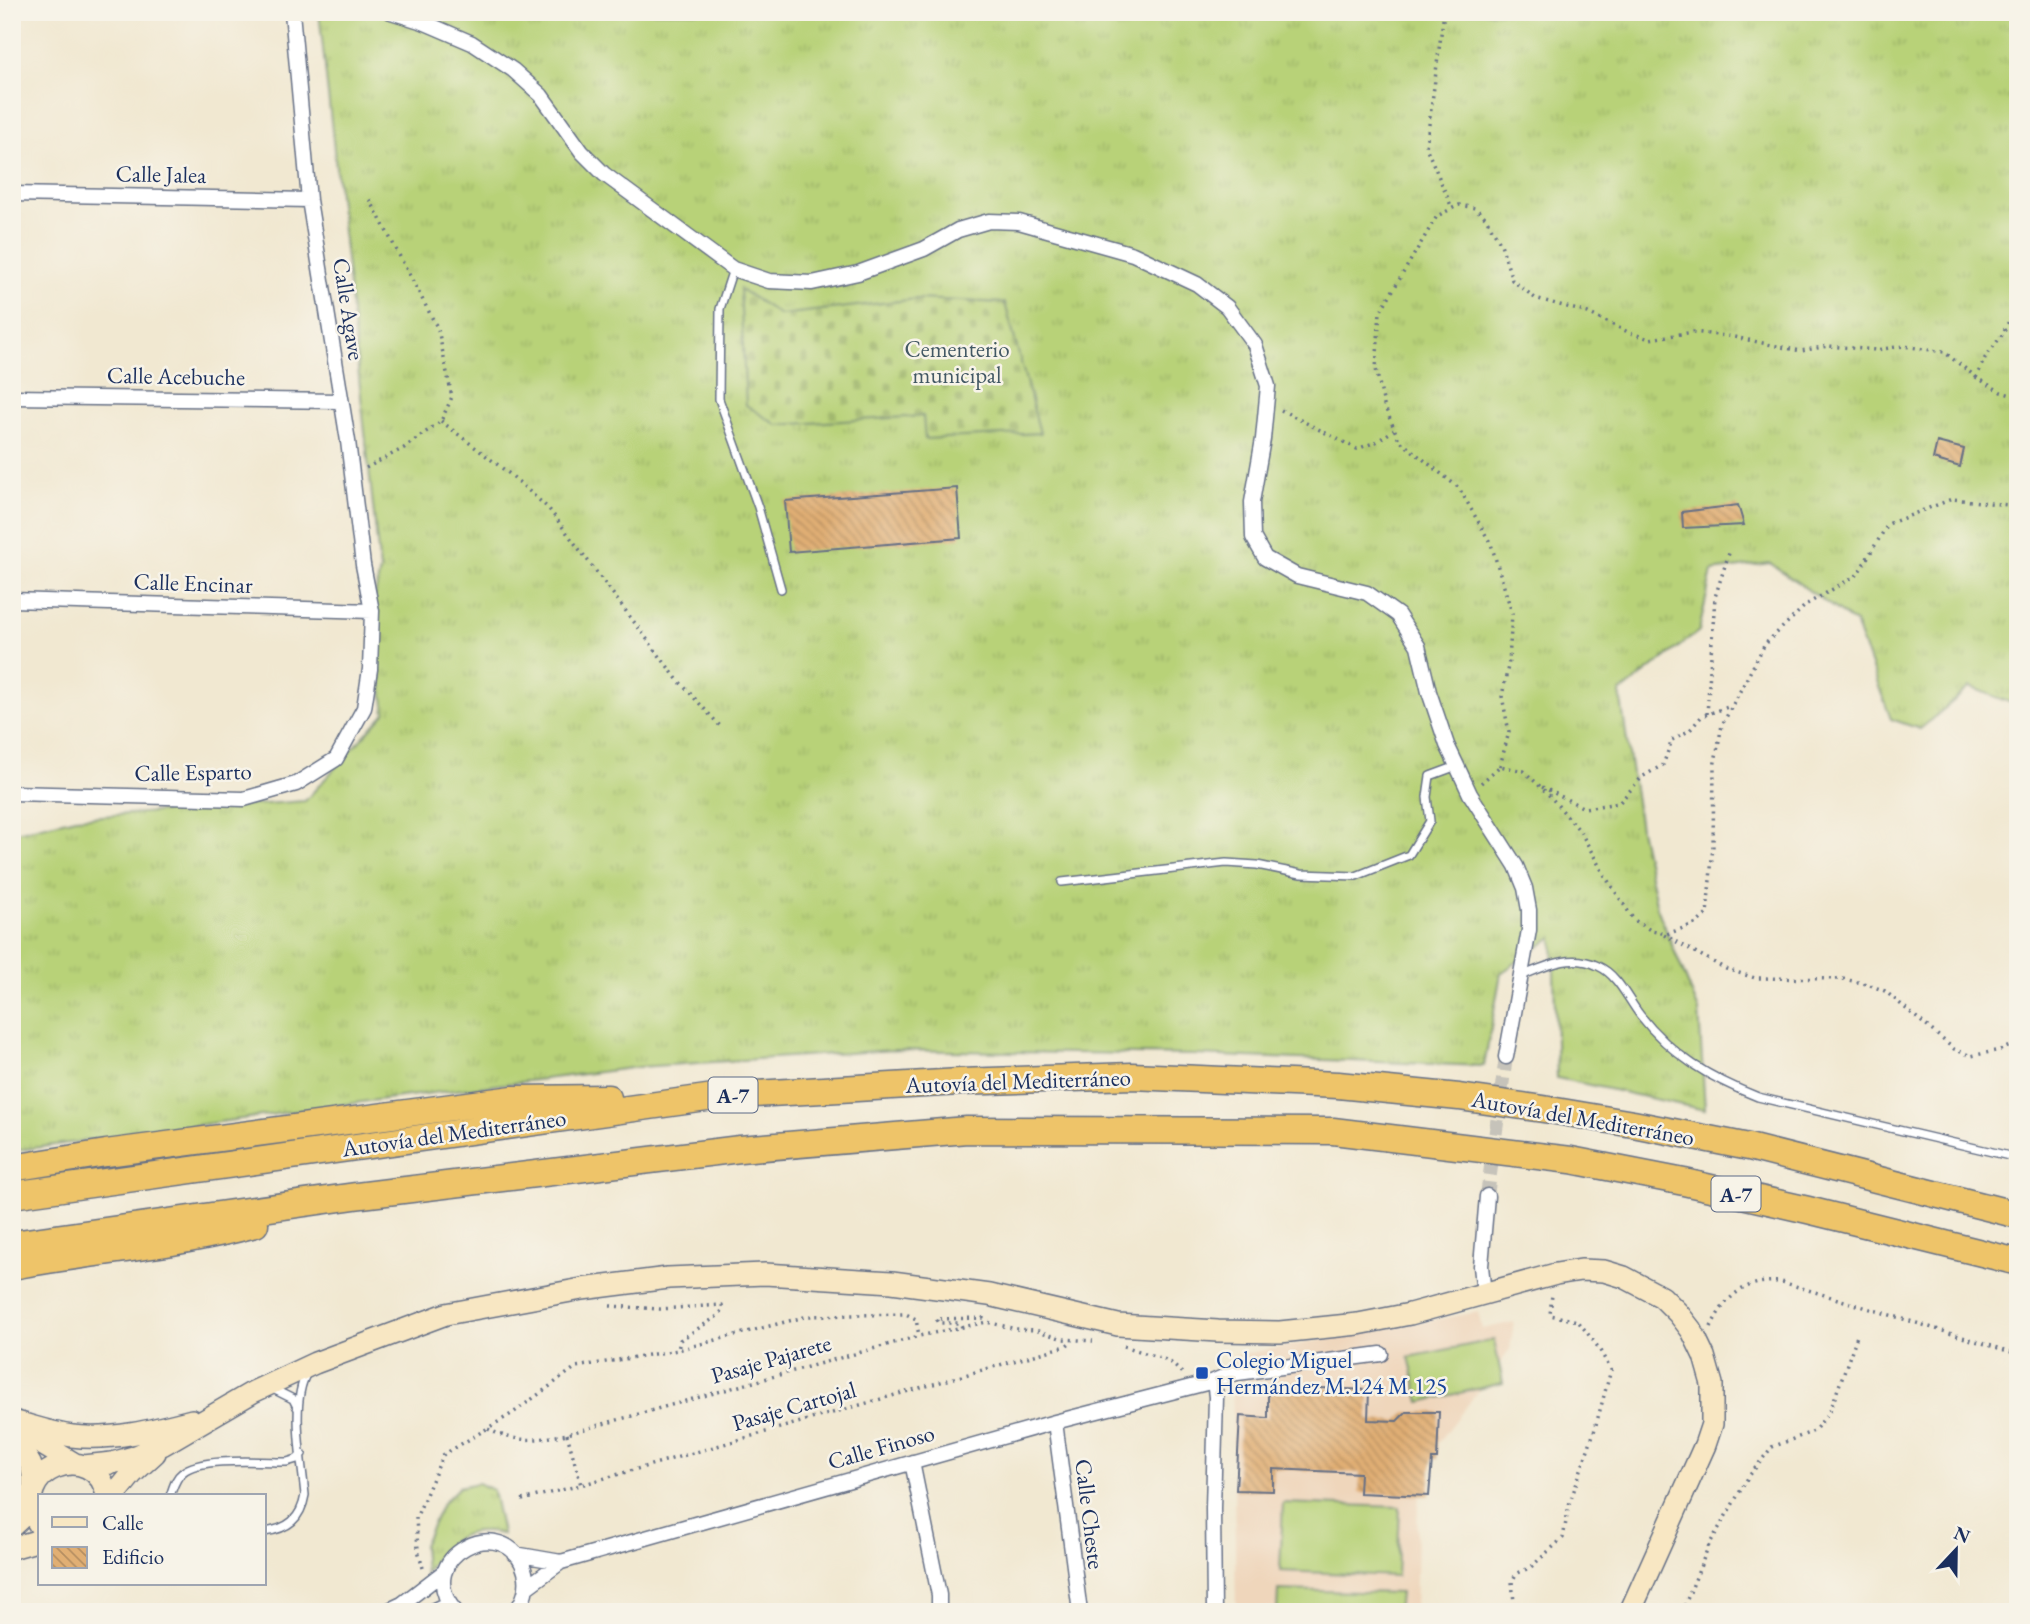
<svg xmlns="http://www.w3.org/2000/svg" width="2030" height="1624" font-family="'EB Garamond',serif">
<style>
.built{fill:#efd6bb}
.grass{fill:url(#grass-tufts);stroke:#6a806b;stroke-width:2}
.cemetery{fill:url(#cemetery-stones);stroke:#6a806b;stroke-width:2}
.pitch{fill:#b8d278;stroke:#6a806b;stroke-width:2}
.building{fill:url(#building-back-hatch)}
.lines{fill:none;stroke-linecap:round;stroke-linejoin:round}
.street-tunnel{stroke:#c6c3ba;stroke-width:14;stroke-dasharray:14 7;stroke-linecap:butt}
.lane-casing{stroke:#667086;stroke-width:10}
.street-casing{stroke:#667086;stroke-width:17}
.secondary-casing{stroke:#667086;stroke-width:24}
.highway-casing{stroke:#667086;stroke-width:29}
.path{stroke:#667086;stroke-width:3.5;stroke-dasharray:2 5;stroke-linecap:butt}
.lane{stroke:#fff;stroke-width:7}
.street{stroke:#fff;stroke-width:14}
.secondary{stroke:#f8e7c3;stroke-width:21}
.highway{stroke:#eec469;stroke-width:26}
.transit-dot{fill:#1a4fb4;stroke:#f7f3e8;stroke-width:2.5}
.labels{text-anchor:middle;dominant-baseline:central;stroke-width:5;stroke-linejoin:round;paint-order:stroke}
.shield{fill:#f7f3e8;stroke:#5d6a87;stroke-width:2}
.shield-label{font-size:21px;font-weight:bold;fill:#1b2f5e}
.street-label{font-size:23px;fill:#1b2f5e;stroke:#f7f3e8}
.park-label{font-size:23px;fill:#425864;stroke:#f7f3e8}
.transit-label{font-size:23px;fill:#164399;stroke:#f7f3e8;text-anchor:start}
</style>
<defs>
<pattern id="grass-tufts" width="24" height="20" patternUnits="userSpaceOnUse" patternTransform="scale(1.75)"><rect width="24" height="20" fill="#b8d278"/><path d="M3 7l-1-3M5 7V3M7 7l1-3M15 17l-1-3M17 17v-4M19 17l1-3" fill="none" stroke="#9eb56a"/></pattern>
<pattern id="cemetery-stones" width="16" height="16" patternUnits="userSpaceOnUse" patternTransform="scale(1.75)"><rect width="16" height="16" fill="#b8d278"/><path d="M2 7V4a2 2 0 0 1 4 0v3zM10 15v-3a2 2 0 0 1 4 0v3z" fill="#9eb56a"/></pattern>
<pattern id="building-back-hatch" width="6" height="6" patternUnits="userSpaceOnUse" patternTransform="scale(1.75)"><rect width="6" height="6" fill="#e1af74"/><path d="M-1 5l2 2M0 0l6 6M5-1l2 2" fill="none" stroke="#b68f62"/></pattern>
</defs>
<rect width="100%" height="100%" fill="#f7f3e8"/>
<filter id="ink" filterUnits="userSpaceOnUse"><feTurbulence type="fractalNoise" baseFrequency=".0143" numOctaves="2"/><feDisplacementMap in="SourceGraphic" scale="14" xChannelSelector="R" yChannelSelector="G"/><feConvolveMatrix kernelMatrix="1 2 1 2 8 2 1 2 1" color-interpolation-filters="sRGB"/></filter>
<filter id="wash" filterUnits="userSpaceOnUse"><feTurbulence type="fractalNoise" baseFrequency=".00686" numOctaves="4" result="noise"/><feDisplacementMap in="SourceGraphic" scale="28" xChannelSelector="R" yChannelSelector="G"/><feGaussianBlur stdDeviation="1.57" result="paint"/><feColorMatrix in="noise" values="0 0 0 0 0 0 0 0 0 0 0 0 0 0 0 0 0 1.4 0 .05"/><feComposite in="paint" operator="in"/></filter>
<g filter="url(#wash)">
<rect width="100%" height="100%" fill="#f1e8d1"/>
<!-- built -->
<path class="built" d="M1478,1312l4,17 32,-7 -4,28 -75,97 -17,56 -3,109h-179l-4,-256z"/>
<!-- grass -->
<path class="grass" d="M319,12h1699v697l-4,-5 -44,-17 -50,42 -29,-10 -36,-96 -85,-60 -58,8 -13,60 -79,62 20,136 17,79 42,103 6,99 -148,-32 -4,-141 -52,36 -17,93 -289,-11 -302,-5 -254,17 -270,34 -357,50v-318l63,-15 230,-17 80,-88 -13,-102 8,-41z
M478,1483l15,7 9,44c-42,-9 -54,8 -77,39l-2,-28 19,-41 17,-17z"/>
<!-- cemetery -->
<path class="cemetery" d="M740,289l40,26 137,-16 88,4 35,130 -115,6 -2,-23 -146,9 -31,-20z"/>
<!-- pitch -->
<path class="pitch" d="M1494,1340l9,43 -83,19 -11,-45z
M1283,1503l117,4 -3,69 -117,-5z
M1278,1590l122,3 -2,19h-121z"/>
<g id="blocks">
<!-- building -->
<path class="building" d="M1937,442l27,7 -4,18 -27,-8z
M957,488l4,50 -172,14 -4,-51z
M1738,505l6,20 -61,3 -1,-16z
M1268,1386l101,4 -1,30 29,1 9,-9h33l-2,47h-5l-3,37 -70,-3 1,-20 -87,-4v22l-37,-1 4,-74 28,2z"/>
</g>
</g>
<g filter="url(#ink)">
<use href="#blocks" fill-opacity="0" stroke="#667086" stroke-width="2"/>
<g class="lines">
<!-- street-tunnel -->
<path class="street-tunnel" d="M1487,1196l19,-139"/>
<defs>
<path id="lane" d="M733,269l-13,40 -1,90 39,108 23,82
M1062,882l164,-19 31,2 44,9 55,2 53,-21 21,-34 -3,-24 3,-21 27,-10
M1521,976c25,-10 50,-23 77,-10 20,9 29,32 42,49 32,41 70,63 118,82l260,61
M273,1389l20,10 5,10
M170,1496c3,-8 5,-18 13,-24 17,-15 80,-10 104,-10l10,-3 5,-5
M264,1532c24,-3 37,-13 41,-37 -3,-32 -15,-94 2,-122"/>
<path id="street" d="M391,12l32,10 49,21 41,27 28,25 41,57 22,22 129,95 36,12 43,2 46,-10 66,-24 34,-19 31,-9 30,1 114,32 64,30 30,23 28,38 13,41 -5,53 -11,63 1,35 12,21 32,18 70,17 31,22 20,31 11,46 18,53 10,21 13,28 46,72 9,22 4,22v20l-23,127
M12,194l297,6
M12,397l328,4
M12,600l360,11
M12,793l232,6 52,-15 40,-25 28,-51 6,-39 2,-58 -9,-46 -15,-124 -39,-241 -17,-188
M1484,1294l-3,-28 6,-70
M1214,1381l2,16 -3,111 1,104
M1055,1422l25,190
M912,1462l27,133v17
M515,1554l46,8
M527,1587l34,-25 494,-140 159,-41 16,-7 151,-20
M385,1612l17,-8 43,-33
M430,1612l19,-9
M456,1612c-48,-54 51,-105 69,-40 4,14 -1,29 -10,40"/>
<path id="secondary" d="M12,1421c20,5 39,12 60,15 39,5 82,-6 120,-16
M20,1431l55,33
M12,1445c20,15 22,21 21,45
M84,1466l28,-3 22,-6 30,-13 89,-52 62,-29 131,-49 136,-25 86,-11 97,-4 127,8 97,13 129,30 100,6 62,1 78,-8 52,-10 146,-40 25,-4 23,1 20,6 38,20 16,16 14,18 12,25 8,28v40l-7,21 -75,167
M114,1496l18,-22 23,-21
M12,1526l14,-13 5,-8
M40,1526c-37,-55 56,-91 67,-30
M12,1548l28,-8"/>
<path id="highway" d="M12,1168l94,-15 407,-54 95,-1
M12,1195l709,-99 239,-14 172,-6 206,9 121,12 91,13 83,14 116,23 269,68
M12,1244l343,-48 385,-47 227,-19 366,1 238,29 113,22 124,28 210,52
M12,1266c81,-15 164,-20 243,-42"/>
</defs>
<!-- lane casing -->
<use href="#lane" class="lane-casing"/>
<!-- street casing -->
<use href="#street" class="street-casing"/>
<!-- secondary casing -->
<use href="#secondary" class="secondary-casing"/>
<!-- highway casing -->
<use href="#highway" class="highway-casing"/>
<!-- path -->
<path class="path" d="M1444,12l-18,135 26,61
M1976,377l25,15 17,5
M1281,410l76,39 19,-7 18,-12
M441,421l70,54 38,34 128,170 44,48
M366,468l38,-20 37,-27 11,-24 -14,-68 -70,-133
M1707,714l8,-117 15,-47
M1500,766l9,-34 -7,-36 7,-35 3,-48 -21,-69 -32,-56 -60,-48 -15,-35 -8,-36 4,-57 57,-96 22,-11 16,3 10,9 16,27 11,36 23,18 53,15 42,20 20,6 43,-7 41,5 67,14 27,-5 48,4 27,-4 41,6 32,25 9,-19 17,-23 9,-18 7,-38
M1481,783l19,-17 24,5 24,23 32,37 25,45 29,44 18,11 15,3 30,-11 10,-9 6,-68 1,-79 8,-42 43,-81 42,-40 50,-29 31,-51 64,-25 66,7
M1542,787l42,21 35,-5 23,-26 21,-12 9,-25 18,-10 12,-14 29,-10
M1664,935l62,34 29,9 88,1 24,5 18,7 69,58 17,7 29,-6 18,-7
M610,1306l50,3 62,-4 1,5 -7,7 -36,23 -2,10
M962,1327l-2,-4h-22l-2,-4 47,-1 1,-6
M1711,1327c15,-32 35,-48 71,-45l236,72
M1124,1346l45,15 14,13
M488,1429c28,15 49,11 79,5l352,-98 68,-14 29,7 19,1 28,9 30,2
M567,1434l14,51
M522,1500l59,-15 485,-139 7,-6
M423,1568l-5,-18 -2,-32 27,-63 70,-42 63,-46 102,-17 130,-34 98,-2 10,5 3,17
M1515,1612l-3,-30 4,-8 15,-7 32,-29 6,-33 25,-73 17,-62 -13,-23 -20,-26 -28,-6 2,-21
M1682,1612l27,-67 40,-69 23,-29 42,-16 16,-20 27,-75"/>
<!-- lane -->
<use href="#lane" class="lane"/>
<!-- street -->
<use href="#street" class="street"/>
<!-- secondary -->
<use href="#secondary" class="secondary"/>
<!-- highway -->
<use href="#highway" class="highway"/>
</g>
</g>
<!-- markers -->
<rect class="transit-dot" x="1195" y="1366" width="14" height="14" rx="3.5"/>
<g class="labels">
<!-- shield labels -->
<g class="shield">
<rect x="708.5" y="1077.5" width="49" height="35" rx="5"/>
<rect x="1711.5" y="1176.5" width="49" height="35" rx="5"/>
</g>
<g class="shield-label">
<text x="733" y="1095">A-7</text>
<text x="1736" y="1194">A-7</text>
</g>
<!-- street labels -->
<g class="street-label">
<text transform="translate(161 174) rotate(1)">Calle Jalea</text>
<text transform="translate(349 309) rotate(81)">Calle Agave</text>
<text transform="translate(176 376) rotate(1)">Calle Acebuche</text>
<text transform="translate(193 583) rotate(2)">Calle Encinar</text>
<text transform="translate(193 772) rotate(-1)">Calle Esparto</text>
<text transform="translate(1018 1081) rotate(-2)">Autovía del Mediterráneo</text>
<text transform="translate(1583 1118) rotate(10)">Autovía del Mediterráneo</text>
<text transform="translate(454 1133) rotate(-8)">Autovía del Mediterráneo</text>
<text transform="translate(771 1359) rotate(-16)">Pasaje Pajarete</text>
<text transform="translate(794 1406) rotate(-16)">Pasaje Cartojal</text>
<text transform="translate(881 1447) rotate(-16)">Calle Finoso</text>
<text transform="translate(1090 1514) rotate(83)">Calle Cheste</text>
</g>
<!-- park labels -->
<g class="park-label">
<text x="957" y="349">Cementerio<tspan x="957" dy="26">municipal</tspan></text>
</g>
<!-- transit labels -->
<g class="transit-label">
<text x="1216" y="1360">Colegio Miguel<tspan x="1216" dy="26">Hermández M.124 M.125</tspan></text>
</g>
</g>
<!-- margin -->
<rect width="2030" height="1624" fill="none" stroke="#f7f3e8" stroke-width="42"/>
<!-- legend -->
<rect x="38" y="1494" width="228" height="91" fill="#f7f3e8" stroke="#9fa5b1" stroke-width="2"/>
<rect x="52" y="1517" width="35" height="10" fill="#f8e7c3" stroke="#9fa5b1" stroke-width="2"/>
<text x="102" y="1530" font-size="21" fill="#1b2f5e">Calle</text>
<rect x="52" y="1547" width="35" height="21" fill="url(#building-back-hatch)" stroke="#9fa5b1" stroke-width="2"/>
<text x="102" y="1564" font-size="21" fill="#1b2f5e">Edificio</text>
<!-- north arrow -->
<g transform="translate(1956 1550) rotate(22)" stroke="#f7f3e8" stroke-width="5" paint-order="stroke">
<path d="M0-5L12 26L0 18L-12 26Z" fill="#1b2f5e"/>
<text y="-10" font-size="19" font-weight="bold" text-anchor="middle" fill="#1b2f5e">N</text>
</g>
</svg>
